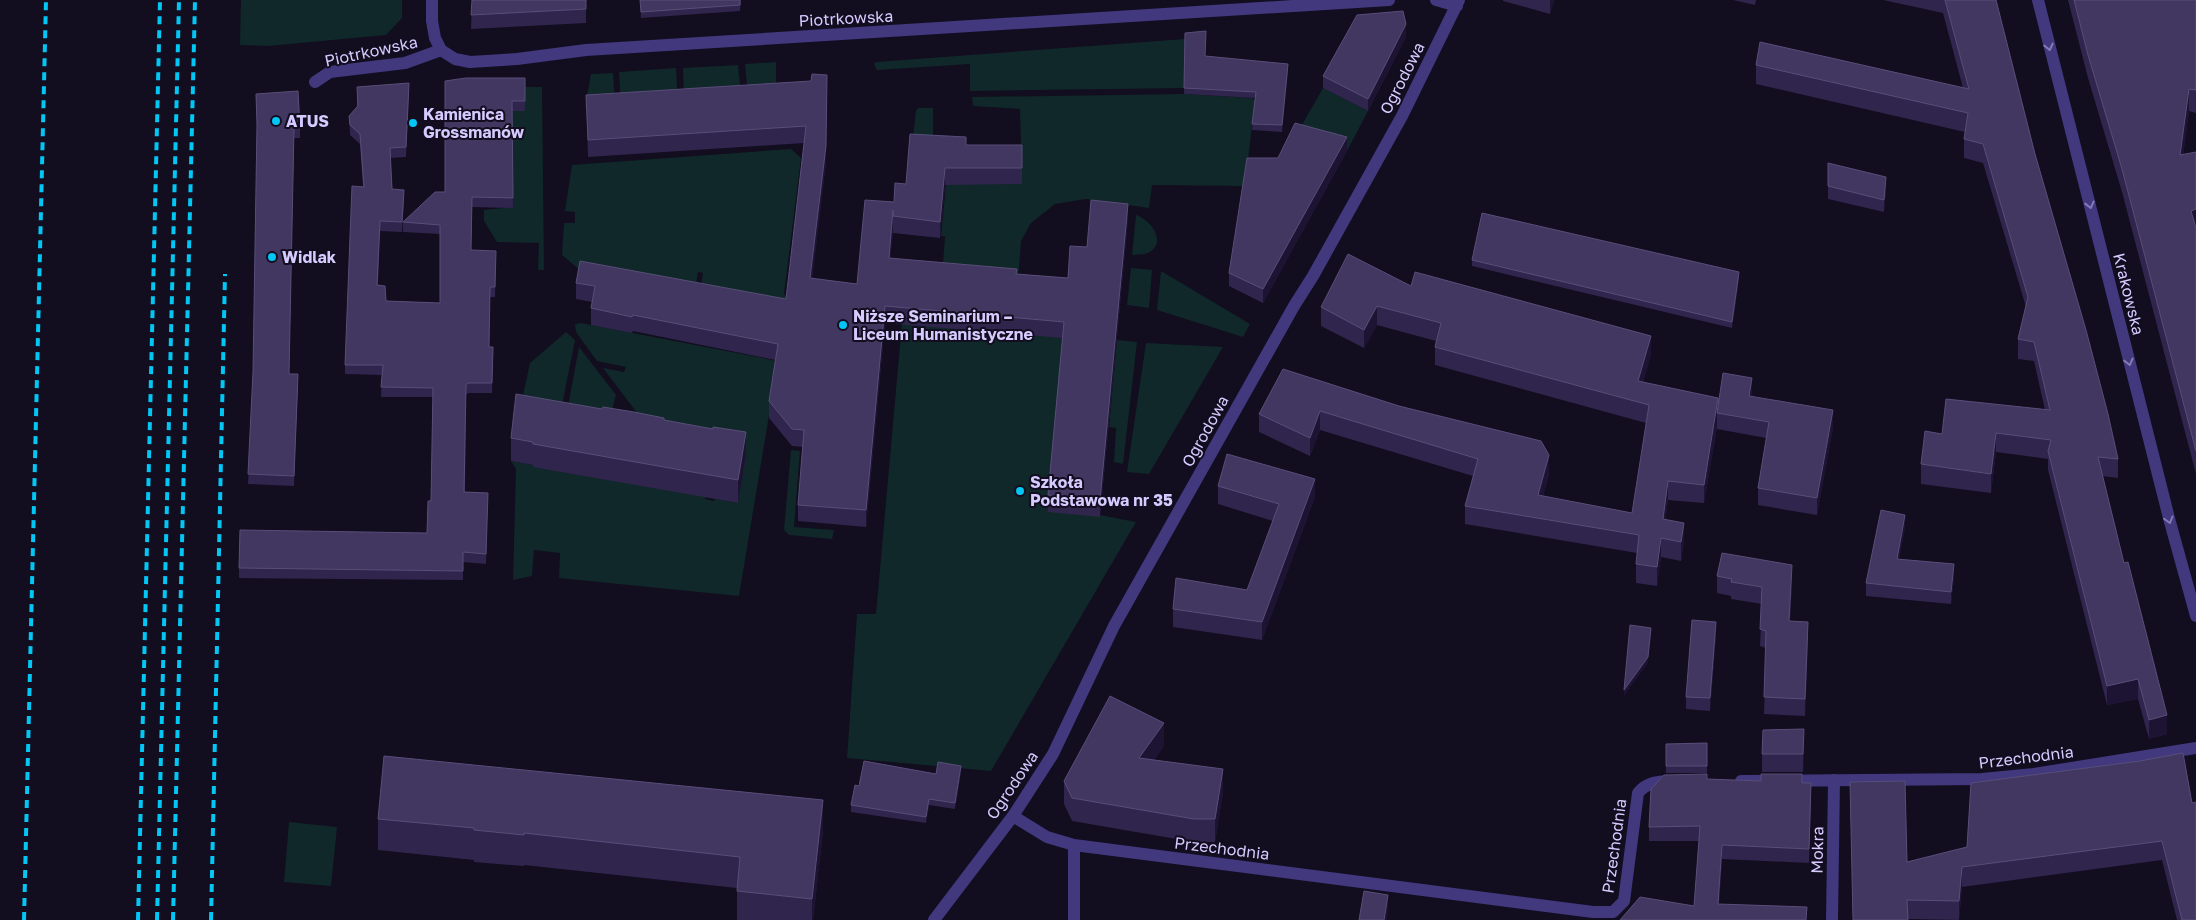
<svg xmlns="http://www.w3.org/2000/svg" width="2196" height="920" font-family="'Golos Text',sans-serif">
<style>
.green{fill:#102829}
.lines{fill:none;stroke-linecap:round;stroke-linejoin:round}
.minor{stroke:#41387e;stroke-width:12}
.rail{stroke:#02c6f4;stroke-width:4;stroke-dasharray:8 6;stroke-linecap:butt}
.wall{fill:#30254d}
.shaded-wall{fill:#1d1433}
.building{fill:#423760;stroke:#594e79}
.oneway{stroke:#847ab8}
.poi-dot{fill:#02c6f4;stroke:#120d1f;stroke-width:2}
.labels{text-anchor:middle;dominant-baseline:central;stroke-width:4;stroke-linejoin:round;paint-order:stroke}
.street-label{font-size:16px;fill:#d6cbff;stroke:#120d1f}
.poi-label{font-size:16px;font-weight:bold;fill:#d6cbff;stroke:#120d1f;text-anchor:start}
</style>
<rect width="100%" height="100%" fill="#120d1f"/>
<!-- green -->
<path class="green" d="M241,0h161v18l-16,17 -118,11 -28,-1z
M1185,39l-1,49 -214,3v-27l-93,6 -3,-6 2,-2z
M776,62v32l-28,2 -3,-32z
M738,65l3,31 -57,4 -1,-32z
M676,68l2,34 -57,3 -2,-33z
M613,73l2,32 -30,2 6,-33z
M525,87h17l2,183h-6l1,-27 -42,-1 -13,-21v-11l29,-3 -1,-96h13z
M1323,88l45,23 -21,40 -52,-14z
M1184,94l68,4 3,2 -10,86 -93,-1 -3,23 -63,-9 -31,5 -24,19 -10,18 -3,41 -76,-6 3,-40h-4l5,-52h76l-2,-75 -47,-3 -1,-9z
M918,108h15v40l-21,-2 4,-35z
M791,149l10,9 -17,136 4,5 -2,17 -86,-25 3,-18 -5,-1 -3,18 -115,-20 -18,-15 2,-32h11v-11l-10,-1 7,-46z
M1136,215c15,5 32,27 12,38 -4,2 -11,1 -16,2z
M907,267l158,67 35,181 36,7 -145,249 -144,-13 10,-144h19z
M1131,268l21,2 -3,38 -22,-3z
M1161,271l89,53 -7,13 -86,-27z
M581,323l197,38 -39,235 -180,-18 1,-25 -26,-3 -2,26 -19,4 3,-111 -5,-8 194,36v2l9,2 1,-2 23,4 -85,-69 -50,-66 21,4 2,-5 -29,-6 -21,-29 -1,-8z
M566,332l9,8 -15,75 -40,-6 10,-46z
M1117,340l20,2 -14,122 -9,-2 2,-34 -7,-1z
M1146,343l77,4 -74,127 -22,-2z
M579,347l37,48 -8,30 -42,-8z
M791,450l9,1 -6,76 40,3 -2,9 -43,-4 -5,-5z
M289,822l48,5 -6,59 -47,-4z"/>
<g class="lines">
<!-- minor -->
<path class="minor" d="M432,0v21l3,17 6,12 14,9 15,3 47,-3 69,-9 803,-50
M1436,0l21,6
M2038,0l132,522 26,94
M315,82l15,-10 75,-9 36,-13
M1741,781l241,-2 52,-5 162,-26
M1013,816l34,21 27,8 519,67h20l11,-11 14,-108c9,-11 21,-12 35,-12
M1074,845v75
M934,920l79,-104 40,-62 61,-128 180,-320 19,-30 89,-160 57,-116
M1832,920l2,-140"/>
<!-- rail -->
<path class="rail" d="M24,920l22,-920
M138,920l22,-920
M157,920l22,-920
M173,920l22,-920
M211,920l14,-646"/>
</g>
<!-- wall -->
<path class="wall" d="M472,0l114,9v14l-115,6z
M640,0h101l-1,11 -99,7z
M1503,0h51l-4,14 -47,-13z
M1733,0h23l-1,5z
M1883,0h113l39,154 83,305v19l-16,-2 65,258 -18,5 -11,-40 -31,6 -59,-235v-11l-52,-7 -5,41 -70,-9v-20l21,-30 103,-24 -11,-49 -16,-2v-20l8,-32 -43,-144 -19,-5v-19l1,-7 -209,-48v-19l207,23 -20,-75z
M2068,0h128v113l-7,-2 -6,44 13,-3v322l-74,-282 -34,-114z
M1185,33l20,23 83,14 -6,62 -30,-2 3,-32 -71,-4z
M1406,37l-38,74 -45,-23v-12z
M525,78v33h-13l1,97 -41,-1 -1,43 25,11 -1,36h-5l-1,50h4l-1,46h-24l-2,2 -1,97 23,1 -2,71 -23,-2v18l-224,-2v-10l188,-35 4,-32 2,-104h-52l1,-22 -37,-1v-9l18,-178 -3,-43 -10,-9 -1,-19 8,-10v-19l52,6 -3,64 -16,1 2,31 12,10 -2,33 -22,-1 -2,54 8,16 54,2v-69l-37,-2v-10l42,-30z
M811,81l15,81 -14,117 45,5 37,-82 12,-18 60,-39h56v39l-77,1 -5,53 -47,-5v-1l-3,26 127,16 51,4 19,-31 41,-27 -28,297 -52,-5v-17l15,-157 -178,-15 -19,204 -68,-6v-16l5,-58 -11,-1 -23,-28v-17l6,-41 -142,-29 -1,2 -41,-8v-17l1,-6 -16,-3v-16l210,16 18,-156 -216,14 -2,-62z
M256,94l44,34v10h-6l-5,236 9,10 -4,102 -46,-2 5,-112 4,-240z
M1347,151l-84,152 -34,-17v-13l49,-115z
M1828,163l58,26 -2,23 -56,-13z
M1472,260l267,18 -7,50 -260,-62z
M1411,286l240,68 -8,28 75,16 33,-2 82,31 -16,88 -59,-10v-17l8,-50 -49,-9v-2l-13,76 -36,-3 -3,20 19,22 -3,19 -20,-4 -4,29 -21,-3v-19l1,-11 -172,-29v-18l8,-30 -153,-46 -10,26 -51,-24v-18l24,-45 266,105 -6,22 89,17 14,-90 -211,-58v-18l1,-6 -59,-16 -13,23 -43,-22v-19z
M664,420l82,36 -8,47 -205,-36v-2l-22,-4v-23z
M1218,486l97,11 -53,143 -89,-13v-18l74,-19 26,-69 -55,-17z
M1905,527l-6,32 55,18 -3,27 -85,-8v-13z
M1717,576l75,6 -2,39 18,18 -3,77 -41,-2 2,-66 -6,-2 2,-42 -31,-5v-3l-14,-3z
M1716,635l-6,76 -24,-2v-12z
M1707,743v30h-41v-29z
M1164,746l-10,14 69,32 -8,50h-21l-122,-21 -8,-17v-23z
M1804,747l-1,25h-41v-18z
M2140,761l56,159h-19l-15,-60 -200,27 -3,33 -51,-1v1h-55l-3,-138 57,80 60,-15z
M961,772l-6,37 -26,-4 -3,18 -75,-11v-7l8,-19 77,-12z
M1707,779l95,4 9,15 -2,65 -87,-4 -3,45 88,16 -113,-14 5,-65h-50v-14z
M378,819l445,12 -10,89h-76v-32l-213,-23v1l-50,-4v-2l-96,-10z"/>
<!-- shaded-wall -->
<path class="shaded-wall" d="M1550,0h4l-4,14z
M1406,24v13l-38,74v-12z
M1288,64v6l-6,62v-7z
M827,75l-1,87 -16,133v-17z
M409,83v10l-3,64v-10z
M2189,89v22l-9,67v-23z
M1347,137v14l-84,152v-14z
M945,168v17l-5,53v-16z
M1886,177v12l-2,23v-12z
M1128,204v16l-28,297v-17z
M2196,209v23l-5,-21z
M893,216v16l-4,43v-17z
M1739,272v6l-7,50v-6z
M885,306v17l-19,204v-17z
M1377,306v19l-13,23v-18z
M1651,336v18l-13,46v-19z
M1752,378v16l-3,18v-16z
M1718,398l-1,15v14l-13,76v-18z
M1833,410v17l-16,88v-17z
M1320,411v19l-10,26v-18z
M746,432v24l-8,47v-23z
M1996,433v19l-5,41v-19z
M1549,455v19l-11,40v-19z
M1315,479v18l-53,143v-18z
M1668,481v19l-5,38v-19z
M1905,515v12l-8,44v-12z
M1684,523v19l-3,19v-19z
M1661,538v19l-4,29v-19z
M1954,564v13l-3,27v-12z
M1792,565v17l-3,56v-17z
M1716,622v13l-6,76v-13z
M1808,622v17l-3,77v-17z
M1651,628l-3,35 -24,33v-6z
M2138,679v20l-31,6v-19z
M2167,715v19l-18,5v-19z
M1164,723v23l-25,36v-24z
M1804,729v18l-1,25v-18z
M961,766v6l-6,37v-6z
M1223,769v23l-8,50v-23z
M929,799v6l-3,18v-6z
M823,800v31l-10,89h-1v-21z
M1722,845v14l-4,60v-15z
M1962,867v20l-3,33v-19z
M1388,895v14l-1,11h-3z"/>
<!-- building -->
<path class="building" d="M472,0h114v9l-115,6z
M640,0h100v5l-99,7z
M1945,0h51l39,154 51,176 22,84 10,45 -20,-2 26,106 4,-1 39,153 -18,5 -11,-41 -31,7 -59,-235 3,-11 -55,-7 -5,41 -70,-10 4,-33 17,3 4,-35 104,11 -16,-68 -16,-3 10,-42 -45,-153 -19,-5 4,-26 -212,-48 4,-23 209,47z
M2074,0h122v90l-7,-1 -9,66 16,-3v57l-5,2 5,17v223l-74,-282 -34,-114z
M1403,11l3,13 -38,75 -45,-23 34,-61z
M1206,31l-1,25 83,8 -6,61 -30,-1 4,-32 -72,-4 1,-55z
M812,74l15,1 -1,71 -16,132 47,6 8,-84 29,2 1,-19 11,1 4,-50 56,3v8h56v23h-77l-5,54 -47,-6v-6l-4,48 128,11 -1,5 52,4 2,-32 17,1 4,-47 37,4 -28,296 -52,-5 16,-173 -179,-16 -19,204 -68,-5 6,-75 -12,-1 -23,-28 9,-57 -145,-29 -1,2 -41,-9 4,-22 -19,-3 4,-22 206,38 20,-173 -218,14 -2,-45 225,-14z
M466,78h59v23h-13l1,97 -41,-1 -1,53 25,1 -1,36h-5l-1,60h4l-1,36h-24l-2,2 -2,107 24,1 -2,61 -23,-2v19l-224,-3 1,-38 187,3 1,-32h3l2,-113 -52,-1 2,-22h-38l7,-179 12,1 -4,-53 -10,-9 -1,-9 9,-10 -1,-19 52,-4 -3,64 -16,1 2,41 12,1 -2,32 -22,-1 -3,64 8,1 1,15 54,2v-78l-37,-3 32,-30h10v-111z
M298,91l2,37h-6l-5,246h9l-4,102 -46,-2 5,-102 4,-248 -1,-30z
M1295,123l52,14 -84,152 -34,-16 18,-115h31z
M1828,163l58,14 -2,23 -56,-14z
M1482,213l257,59 -7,50 -260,-62z
M1348,254l63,32 4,-14 236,64 -13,45 80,17 -14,87 -36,-4 -5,38 21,4 -3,19 -20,-4 -4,29 -21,-3 3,-29 -174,-29 13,-47 -158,-48 -10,27 -51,-24 24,-45 116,37 142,35 8,14 -11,40 94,18 17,-108 -214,-58 6,-24 -64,-17 -13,24 -43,-23z
M1723,373l29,5 -3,18 84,14 -16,88 -59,-10 11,-66 -52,-9z
M516,394l86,15 1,-2 31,5 30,6v2l49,9v-2l33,5 -8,48 -205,-36v-2l-22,-4z
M1227,454l88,25 -53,143 -89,-13 3,-31 71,12 32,-86 -61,-18z
M1881,510l24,5 -8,44 57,5 -3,28 -85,-9z
M1722,553l70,12 -3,56 19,1 -3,77 -41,-2 2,-66 -6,-2 2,-42 -31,-5 1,-3 -15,-3z
M1692,620l24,2 -6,76 -24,-1z
M1630,625l21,3 -3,29 -24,33z
M1110,696l54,27 -25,35 84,11 -8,50h-21l-122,-21 -8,-17z
M1804,729l-1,25h-41l1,-24z
M1707,743v23h-41v-22z
M2183,753l9,50 4,-1v118h-14l-20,-79 -200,26 -3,34 -52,-1 1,20h-55l-3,-138 55,-1 2,81 60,-15 4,-64 169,-22z
M384,756l439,44 -11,99 -75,-8 3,-34 -216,-24v2l-50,-5v-2l-96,-9z
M864,761l72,13 2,-12 23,4 -6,37 -26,-4 -3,18 -75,-12 4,-20 4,1z
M1707,774v5l54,2v-7h41v9h9l-2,66 -87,-4 -4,59 89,3 -1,13h-186l20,-23 54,9 6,-80 -51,1 2,-38 13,-14z
M1364,891l24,4 -4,25h-25z"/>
<!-- one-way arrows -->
<defs><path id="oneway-chevron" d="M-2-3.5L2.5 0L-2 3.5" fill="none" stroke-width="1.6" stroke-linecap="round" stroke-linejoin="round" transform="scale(1.25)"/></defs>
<g class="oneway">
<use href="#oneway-chevron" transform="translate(2049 47) rotate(77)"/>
<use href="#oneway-chevron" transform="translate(2090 205) rotate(76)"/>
<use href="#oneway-chevron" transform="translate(2129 362) rotate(76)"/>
<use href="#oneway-chevron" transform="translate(2169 520) rotate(75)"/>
</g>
<!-- markers -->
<g class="poi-dot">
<circle cx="276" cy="121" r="5"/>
<circle cx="413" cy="123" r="5"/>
<circle cx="272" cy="257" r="5"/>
<circle cx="843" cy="325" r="5"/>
<circle cx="1020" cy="491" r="5"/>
</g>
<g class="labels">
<!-- street labels -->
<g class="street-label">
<text transform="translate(846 18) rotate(-3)">Piotrkowska</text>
<text transform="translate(371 51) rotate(-12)">Piotrkowska</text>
<text transform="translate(1402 78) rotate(-63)">Ogrodowa</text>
<text transform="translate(2129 294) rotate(76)">Krakowska</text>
<text transform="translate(1205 431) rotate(-61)">Ogrodowa</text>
<text transform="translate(2026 757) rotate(-7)">Przechodnia</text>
<text transform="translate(1012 785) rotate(-56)">Ogrodowa</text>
<text transform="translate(1614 846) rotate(-82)">Przechodnia</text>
<text transform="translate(1222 848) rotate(7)">Przechodnia</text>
<text transform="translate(1817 850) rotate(-89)">Mokra</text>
</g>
<!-- poi labels -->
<g class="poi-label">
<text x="423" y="114">Kamienica<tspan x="423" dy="18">Grossmanów</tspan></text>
<text x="286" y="121">ATUS</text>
<text x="282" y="257">Widlak</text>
<text x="853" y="316">Niższe Seminarium –<tspan x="853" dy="18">Liceum Humanistyczne</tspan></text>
<text x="1030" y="482">Szkoła<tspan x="1030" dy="18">Podstawowa nr 35</tspan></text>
</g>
</g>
</svg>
